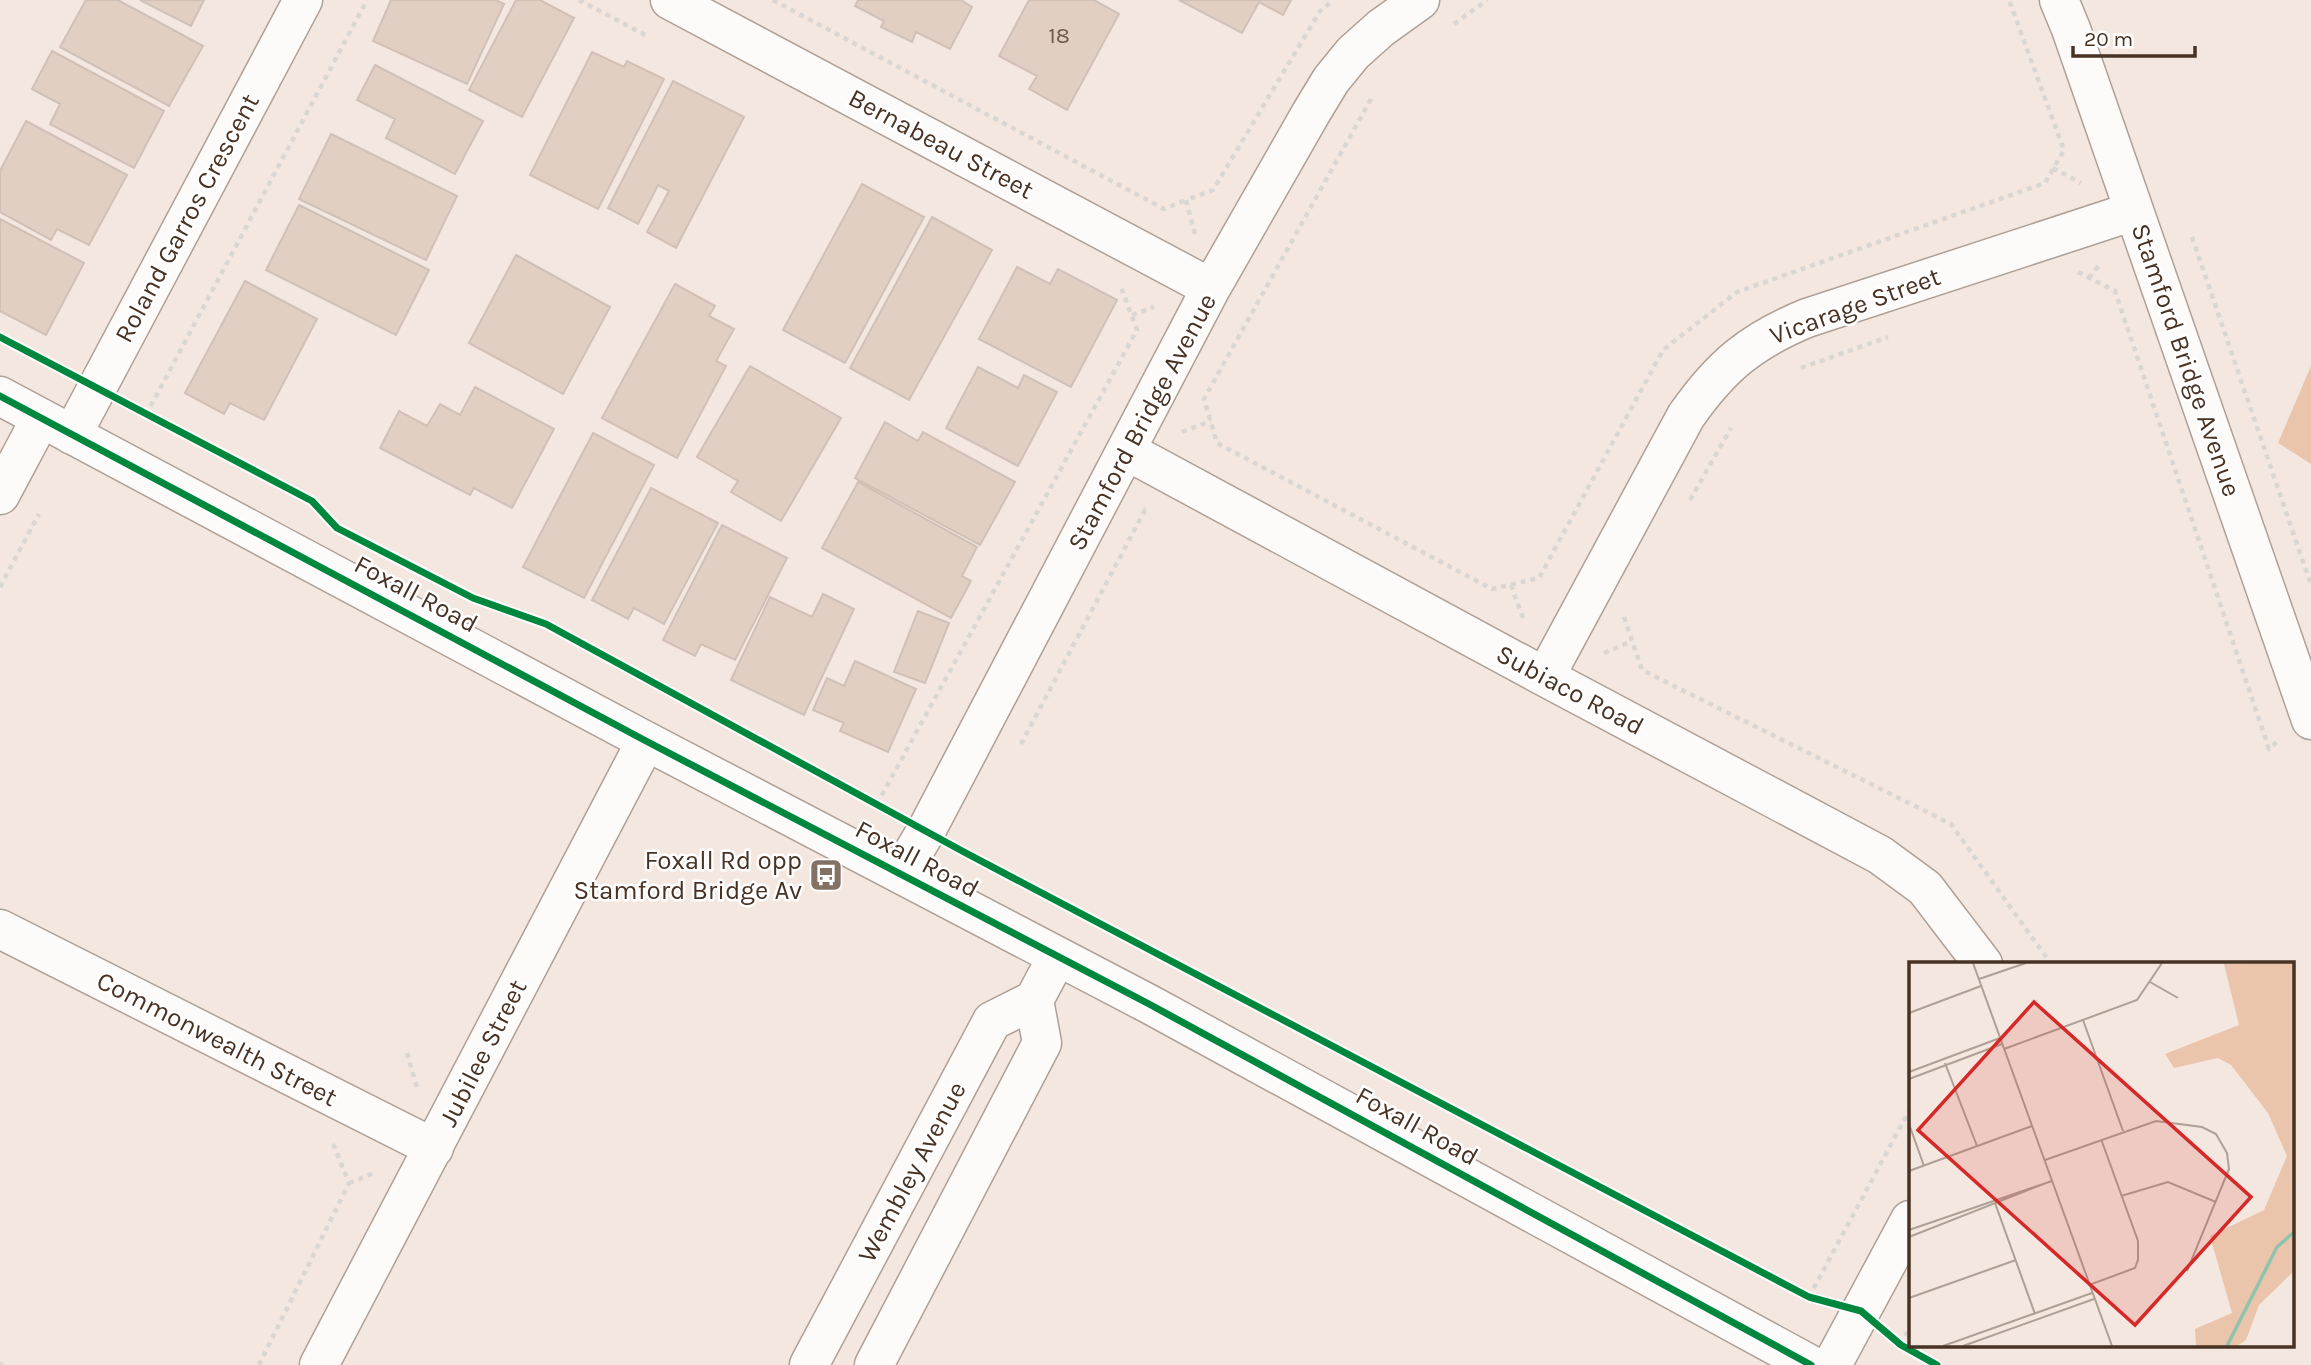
<svg xmlns="http://www.w3.org/2000/svg" width="2311" height="1365" font-family="Karla,sans-serif">
<style>
.forest{fill:#ebc4ac}
.building{fill:#e1cfc4;stroke:#d1c0b7;stroke-width:2}
.lines{fill:none;stroke-linecap:round;stroke-linejoin:round}
.minor-casing{stroke:#afa096;stroke-width:41}
.path{stroke:#dad6d3;stroke-width:4.5;stroke-dasharray:5 5;stroke-linecap:butt}
.minor{stroke:#fdfbfa;stroke-width:38}
.cycleway-casing{stroke:#fff;stroke-width:11}
.cycleway{stroke:#00873e;stroke-width:7}
.labels{text-anchor:middle;dominant-baseline:central;stroke-width:5;stroke-linejoin:round;paint-order:stroke}
.number-label{font-size:23px;fill:#6f5a4d}
.street-label{font-size:26px;fill:#483224;stroke:#fff}
.poi-label{font-size:26px;fill:#483224;stroke:#fff;text-anchor:end}
.inset-river{fill:none;stroke:#8ec3b0;stroke-width:3.5}
.inset-road{fill:none;stroke:#af9f94;stroke-width:2}
.view{fill:#d62828;fill-opacity:0.15;stroke:#d62828;stroke-width:3.5}
.inset-edge{fill:none;stroke:#483224;stroke-width:3.5}
</style>
<rect width="100%" height="100%" fill="#f4e7df"/>
<!-- forest -->
<path class="forest" d="M2311,366v98l-33,-21z"/>
<!-- building -->
<path class="building" d="M86,0h32l85,46 -34,60 -109,-59z
M140,0h64l-13,26z
M391,0h105l8,4 -37,80 -94,-43z
M516,0h24l34,18 -52,99 -53,-27z
M858,0h103l11,7 -22,42 -34,-17 -4,10 -31,-15 3,-6 -29,-15z
M1029,0h65l25,14 -52,96 -38,-21 8,-13 -38,-20z
M1179,0h112l-8,15 -24,-13 -17,31z
M52,51l112,60 -30,57 -84,-44 10,-20 -28,-15z
M592,52l32,15 3,-6 37,18 -66,130 -68,-34z
M375,65l108,56 -28,53 -69,-36 9,-19 -38,-19z
M673,81l71,36 -68,131 -29,-16 22,-41 -11,-6 -20,39 -30,-16z
M26,121l101,54 -38,70 -32,-16 -6,11 -51,-28v-41z
M331,134l126,62 -31,64 -127,-61z
M862,184l62,33 -79,146 -62,-33z
M299,205l130,65 -33,65 -130,-65z
M932,217l60,33 -83,150 -59,-32z
M0,219l84,44 -38,72 -46,-24z
M516,255l94,52 -47,87 -94,-51z
M1017,267l33,17 8,-15 59,31 -46,87 -92,-48z
M245,281l72,38 -53,101 -34,-17 -6,11 -39,-21z
M675,284l40,22 -6,10 25,13 -18,32 10,5 -49,92 -75,-40z
M750,366l91,52 -60,103 -50,-29 7,-11 -41,-24z
M978,367l40,21 6,-13 33,17 -39,74 -72,-38z
M475,387l79,42 -42,79 -38,-20 -4,7 -90,-47 19,-37 28,15 13,-22 20,11z
M885,422l33,19 5,-9 92,50 -35,63 -125,-67z
M593,433l61,32 -70,133 -61,-31z
M858,482l119,65 -15,29 9,5 -20,37 -129,-70z
M651,488l67,35 -54,101 -30,-16 -6,11 -36,-19z
M722,525l65,33 -52,102 -34,-16 -6,12 -32,-16z
M823,594l31,15 -50,106 -73,-35 39,-83 42,20z
M918,611l31,12 -24,60 -31,-11z
M855,661l61,28 -28,63 -48,-21 4,-8 -31,-13 14,-32 17,8z"/>
<g class="lines">
<defs>
<path id="minor" d="M670,0l541,288
M2059,0l12,29 240,691
M0,396l646,345 503,263 662,361
M72,435l231,-435
M1127,451l418,226 335,178 45,33 58,76
M0,495l41,-77
M1545,677l141,-261c35,-50 65,-75 121,-98l327,-107
M901,873l25,-42 285,-543 100,-175 20,-33 22,-27 28,-25 39,-28
M0,929l434,219
M319,1365l327,-624
M809,1365l183,-344 42,-21 23,-43
M874,1365l168,-322 -8,-43
M1832,1365l78,-145"/>
</defs>
<!-- minor casing -->
<use href="#minor" class="minor-casing"/>
<!-- path -->
<path class="path" d="M579,0l68,36
M773,0l391,209 22,-9
M1454,24l33,-24
M1371,99l-167,300 13,44 275,146 47,-11 124,-228 74,-58 308,-109 19,-33 -55,-150
M2053,168l28,15
M1195,234l-9,-34 27,-10 107,-179 13,-11
M2192,237l119,348
M2078,272l37,19 154,458 9,-8
M2089,278l10,-13
M1132,315l22,-8
M1801,368l87,-31
M146,415l221,-415
M1182,432l29,-11
M1690,500l41,-72
M1511,585l13,36
M0,587l39,-73
M1624,617l18,53 309,154 100,140
M1604,653l28,-12
M1021,744l124,-234 3,1
M877,804l260,-474 -16,-43
M407,1053l11,38
M349,1183l25,-10
M1809,1297l101,-188
M1901,1345l9,-18
M0,1364l3,1
M259,1365l90,-182 -15,-37 -4,-2"/>
<!-- minor -->
<use href="#minor" class="minor"/>
<defs>
<path id="cycleway" d="M0,337l312,164 25,27 136,70 73,26 418,228 845,445 52,14 40,34 36,20
M0,396l646,345 503,263 662,361"/>
</defs>
<!-- cycleway casing -->
<use href="#cycleway" class="cycleway-casing"/>
<!-- cycleway -->
<use href="#cycleway" class="cycleway"/>
</g>
<!-- icons -->
<defs>
<symbol id="bus-square" viewBox="-11 -11 22 22"><rect x="-9" y="-9" width="18" height="18" rx="4" fill="#847165" stroke="#fff"/><path d="M-5-6H5V4H4V6H2V4H-2V6H-4V4H-5ZM-3.5-4V0h7V-4ZM-3.5 1.2v1.5H-2V1.2ZM2 1.2v1.5H3.5V1.2Z" fill="#fff"/></symbol>
</defs>
<g fill-rule="evenodd">
<use href="#bus-square" x="807" y="856" width="38" height="38"/>
</g>
<g class="labels">
<!-- number labels -->
<g class="number-label">
<text x="1059" y="35">18</text>
</g>
<!-- street labels -->
<g class="street-label">
<text transform="translate(941 144) rotate(28)">Bernabeau Street</text>
<text transform="translate(187 218) rotate(-62)">Roland Garros Crescent</text>
<text transform="translate(1855 306) rotate(-20)">Vicarage Street</text>
<text transform="translate(2186 360) rotate(71)">Stamford Bridge Avenue</text>
<text transform="translate(1142 422) rotate(-62)">Stamford Bridge Avenue</text>
<text transform="translate(416 594) rotate(28)">Foxall Road</text>
<text transform="translate(1570 690) rotate(28)">Subiaco Road</text>
<text transform="translate(917 859) rotate(28)">Foxall Road</text>
<text transform="translate(217 1039) rotate(27)">Commonwealth Street</text>
<text transform="translate(483 1053) rotate(-63)">Jubilee Street</text>
<text transform="translate(1417 1126) rotate(29)">Foxall Road</text>
<text transform="translate(912 1172) rotate(-62)">Wembley Avenue</text>
</g>
<!-- poi labels -->
<g class="poi-label">
<text x="802" y="860">Foxall Rd opp<tspan x="802" dy="30">Stamford Bridge Av</tspan></text>
</g>
</g>
<!-- overview -->
<g transform="translate(1909 962)">
<rect width="385" height="385" fill="#f4e7df"/>
<path d="M385,1v308l-35,34 -13,35 -9,6h-41l-1,-17 37,-16 -22,-77 54,-26 23,-54 -19,-43 -37,-48 -13,-7 -44,10 -9,-14 74,-29 -15,-61z" fill="#ebc4ac"/>
<path class="inset-river" d="M318,384l50,-99 17,-15"/>
<path class="inset-road" d="M64,1l139,383M70,17l47,-16M241,20l28,16M0,51l72,-27M174,58l40,111M95,87l133,-49 25,-37M36,101l32,83M0,110l91,-34M0,117l93,-35M0,162l15,42M136,198l111,-39 46,6 14,7 11,19 2,16 -42,102M0,209l123,-45M212,234l47,-14 48,20M86,241l40,111M0,268l143,-49M0,275l137,-54M180,323l46,-17 3,-8v-19l-37,-102M0,336l107,-38M34,384l149,-53M54,384l131,-47"/>
<path class="view" d="M125,40l217,195 -116,128 -217,-195z"/>
<rect width="385" height="385" class="inset-edge"/>
</g>
<!-- scale -->
<path d="M2073 46v10h122v-10" fill="none" stroke="#483224" stroke-width="3.5"/>
<text x="2084" y="46" font-size="21" fill="#483224" stroke="#ffffff" stroke-width="5" paint-order="stroke">20 m</text>
</svg>
